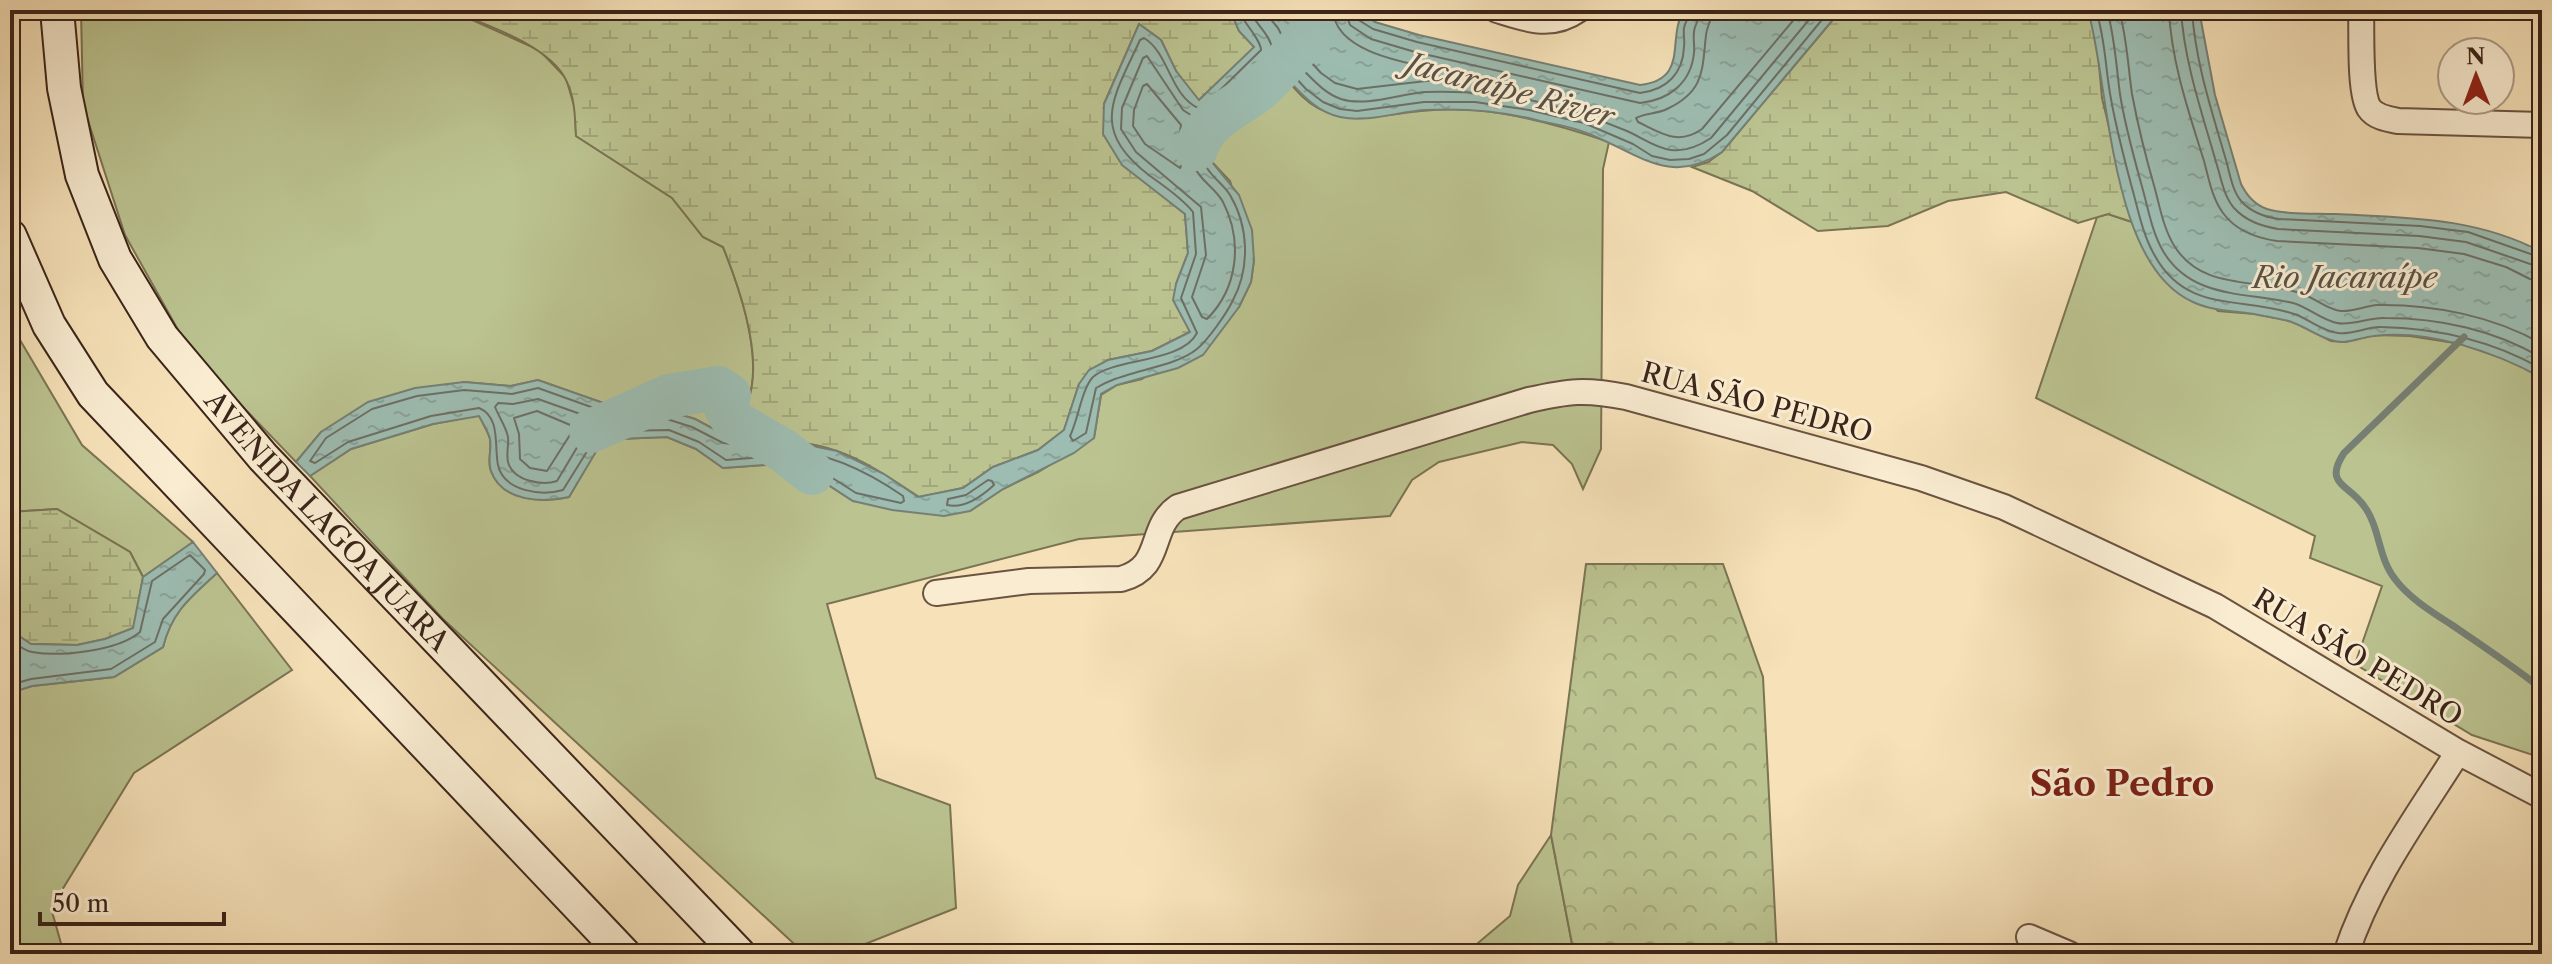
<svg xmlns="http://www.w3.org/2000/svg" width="2552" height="964" font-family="'Libre Caslon Text',serif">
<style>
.green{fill:#bbc390;stroke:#7b7454;stroke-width:2}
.forest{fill:url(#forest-crowns);stroke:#7b7454;stroke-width:2}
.wetland{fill:url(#wetland-marsh);stroke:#7b7454;stroke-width:2}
.water{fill:url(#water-ripples);stroke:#768075;stroke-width:2}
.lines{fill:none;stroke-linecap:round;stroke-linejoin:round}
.shore{stroke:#6c7066;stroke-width:2}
.stream{stroke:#768075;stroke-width:7}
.river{stroke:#9dbdb2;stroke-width:44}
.street-casing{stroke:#6a5341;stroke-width:28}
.secondary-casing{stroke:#3b2419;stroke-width:36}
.street{stroke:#f9ecd1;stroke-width:24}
.secondary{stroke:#f9ecd1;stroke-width:32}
.labels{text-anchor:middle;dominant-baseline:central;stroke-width:6;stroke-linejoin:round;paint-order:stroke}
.street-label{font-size:28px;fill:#3b2419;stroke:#f9ecd1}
.water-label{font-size:30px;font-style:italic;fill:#585247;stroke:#f9ecd1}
.district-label{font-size:36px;font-weight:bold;fill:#7a1f14;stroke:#f9ecd1}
</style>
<defs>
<pattern id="forest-crowns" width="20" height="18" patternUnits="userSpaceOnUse" patternTransform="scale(2)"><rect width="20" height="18" fill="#bbc390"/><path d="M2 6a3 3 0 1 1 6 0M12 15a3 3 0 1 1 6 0" fill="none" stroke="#a2a77c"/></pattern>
<pattern id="wetland-marsh" width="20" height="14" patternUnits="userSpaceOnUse" patternTransform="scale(2)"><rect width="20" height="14" fill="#bbc390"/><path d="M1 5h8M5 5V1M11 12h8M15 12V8" fill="none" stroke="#a2a77c"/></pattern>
<pattern id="water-ripples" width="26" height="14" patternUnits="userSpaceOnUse" patternTransform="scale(2)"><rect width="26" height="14" fill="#9dbdb2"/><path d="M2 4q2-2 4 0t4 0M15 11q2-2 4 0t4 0" fill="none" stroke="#88a298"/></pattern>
</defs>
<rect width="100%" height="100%" fill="#f6e1b8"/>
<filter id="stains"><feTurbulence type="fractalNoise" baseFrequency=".0025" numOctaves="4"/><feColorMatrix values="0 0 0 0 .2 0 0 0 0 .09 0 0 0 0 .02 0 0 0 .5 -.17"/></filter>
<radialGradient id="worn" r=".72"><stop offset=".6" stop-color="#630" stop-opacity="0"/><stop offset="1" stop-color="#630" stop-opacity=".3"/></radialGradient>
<!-- green -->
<path class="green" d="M81,10h369l89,40 27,28 9,31 1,27 96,62 31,39 20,10c17,42 42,113 24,157 -5,11 -15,22 -22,31l-30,-16 -43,-13 -46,-2 -68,-24 -27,6 -47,-4 -143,50 -25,30 -105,-109 -66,-118 -42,-130z
M1278,70c13,13 23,29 40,38 33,17 69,6 103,3 18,-2 38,-2 56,-1 46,5 89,17 132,32l-6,27 -2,280 -18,40 -11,-25 -19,-19 -31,-3 -83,20 -27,18 -22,36 -311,23 -252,65 49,174 74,27 6,103 -116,46h-35l-362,-335 -133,-143 41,-27 82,-25 46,-9c3,8 9,16 11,24 2,10 -3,23 1,32 11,31 52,32 78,26l27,-47 21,-11 50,-2 29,12 27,19 56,-4 37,13 37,24 117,10 33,-22 35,-17 56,-34 7,-43 16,-10 25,-6 97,-72 12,-25 3,-22 -24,-79 -18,-19 -4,-20c17,-32 42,-51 70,-72z
M2108,214l24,8 4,11 82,78 37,3 36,7 40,20 14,1 30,-7 35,1 51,8 55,19 26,15v380l-70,-23 -117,-71 27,-78 -72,-28 5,-22 -279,-138 61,-181z
M10,323l72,122 111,97 -50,35 -13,-25 -73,-43 -47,3z
M217,573l75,97 -158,103 -83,135 13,46h-54v-261l22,-7 82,-9 49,-30c9,-36 28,-50 54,-74z
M1551,835l23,119h-109l45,-38 8,-31z"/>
<!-- forest -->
<path class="forest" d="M1586,564h137l40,113 14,277h-203l-23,-119z"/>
<!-- wetland -->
<path class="wetland" d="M450,10h780l9,21 16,16 -57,54 -22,-30 -15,-31 -22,-16 -35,80 53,87 28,23 3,39 -12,31 14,48 -38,19 -44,9 -29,24 -15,46 -26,20 -45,17 -30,21 -44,9c-26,-17 -53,-36 -82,-46 -35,-12 -76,-12 -112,-16 7,-9 17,-20 22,-31 18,-44 -7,-115 -24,-157l-20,-10 -31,-39 -96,-62c-1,-19 -1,-38 -10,-56 -17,-35 -82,-56 -116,-70z
M1841,10h247l9,32 5,56 30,124 -24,-8 -30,9 -72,-31 -58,9 -60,25 -70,5 -66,-40 -60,-24 16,-5 14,-10z
M57,509l73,43 13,25 -9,51 -29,11 -28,6 -46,-1 -21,-14v-118z"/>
<!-- water -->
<path class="water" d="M1230,10h128l17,12 44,13 221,50c50,-6 26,-46 44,-75h157l-119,142c-55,37 -88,-3 -141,-21 -13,-5 -28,-7 -41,-10 -37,-10 -77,-13 -116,-11 -27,2 -57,13 -84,7 -28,-6 -43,-30 -62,-47 -28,22 -53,40 -70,72l4,20 27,33 13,35 2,30 -3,22 -12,25 -36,48 -25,13 -61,17 -16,9 -7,44 -20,15 -71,36 -33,22 -26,5 -52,-6 -39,-9 -37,-24 -37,-13 -56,4 -27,-19 -29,-12 -50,2 -20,11 -28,47c-26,6 -67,5 -78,-26 -4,-10 1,-22 -1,-32 -2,-8 -8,-17 -11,-23l-46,8 -82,25 -41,27 -14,-14 25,-30 47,-30 47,-14 49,-6 47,4 27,-6 68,24 46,2 43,13 30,16 68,7 44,9 47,23 34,23 45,-9 30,-21 45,-17 26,-20 15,-46 10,-14 19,-10 44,-9 38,-19 -17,-32 3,-16 12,-31 -3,-39 -63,-49 -19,-31 1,-30 35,-80 22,16 15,31 23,29 55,-53 -15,-16z
M2088,10h111l16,85 26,89c6,12 14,21 26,25 21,6 47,4 69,5 73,4 139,3 206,38v126c-47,-26 -113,-49 -168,-42 -10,1 -20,5 -30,6 -18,0 -34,-13 -50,-19 -9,-4 -20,-5 -30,-7 -23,-6 -48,-3 -71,-14 -84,-37 -83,-214 -105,-292z
M193,542l24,31c-26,24 -45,38 -54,74l-49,30 -82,9 -22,7v-63l21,14 46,1 28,-6 28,-11 10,-51z"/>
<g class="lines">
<!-- shore -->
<path class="shore" d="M1238,10c6,13 23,30 23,40l-56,55 -7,3c-28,-13 -29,-55 -54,-70l-4,2c-27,59 -51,89 10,136 14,10 32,22 43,36l3,42 -15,44 16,35c-15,30 -83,25 -104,44 -11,11 -15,43 -23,59l3,5 13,-8 10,-45c15,-9 28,-12 45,-17 18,-5 41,-10 56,-22 11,-9 30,-36 36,-49 17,-32 16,-73 -3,-105 -6,-10 -17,-17 -23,-27 -21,-33 17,-67 40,-85 11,-8 23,-22 36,-19l23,25 17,13 17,7 17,2 67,-9h51l54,8 55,13 49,21 19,12 18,4 19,-1 15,-5 23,-19 103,-125
M1249,10c8,16 21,24 24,41 28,6 39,38 68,48 25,8 58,-5 84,-7 37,-1 74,1 109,9 33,7 62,17 93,30 14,6 28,17 44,19 15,2 28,-4 40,-12l106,-128
M1263,10l15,18 6,12 15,9 22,24 14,10 22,6 95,-11 -2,-6c-35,-8 -115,-17 -117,-62
M1345,10l5,15 21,14 44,13 225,51c29,-3 51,-20 54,-50 1,-8 -2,-18 1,-26 2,-6 5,-9 5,-17
M1355,10l2,9 16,10 44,13 223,51c26,-3 43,-19 44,-46 1,-6 -1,-13 0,-19 1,-7 6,-11 6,-18
M1713,10c-1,9 -6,16 -7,25 -4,35 -1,56 -39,74 -10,5 -22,4 -31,9l2,4c23,11 40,24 64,7l100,-119
M2096,10c10,32 9,58 15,89 6,34 15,67 24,100 5,20 10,40 20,57 32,58 88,40 139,58 15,5 28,17 44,19 14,2 28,-6 42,-6 57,1 113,14 162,42
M2107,10c8,28 9,55 13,84 5,33 15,67 24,100 5,19 9,40 19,57 28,48 83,41 130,52 15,4 28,17 44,20 15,3 33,-6 48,-5 54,0 110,12 157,40
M2119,10c8,28 9,56 13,84 6,32 14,64 23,95 5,19 9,41 20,58 29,45 83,30 127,47 13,4 26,16 39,17 12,1 24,-5 36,-6 55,-1 117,11 165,39
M2169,10c2,51 20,103 35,151 5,18 8,37 19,52 13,18 33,25 54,28l141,7 46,6 42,13 24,12 12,1
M2181,10c3,51 21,103 35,152 5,15 7,33 18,46 12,13 27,18 44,21l141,7 47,6 76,26
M2192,10c3,51 20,102 34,150 4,14 6,30 15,41 10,11 23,16 38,18l141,7 48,6 74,26
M1147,56l36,54 14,9c-4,21 -11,24 -2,49 6,13 21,21 28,34 20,39 15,86 -16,117l-5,-2 -10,-20 14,-42 -5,-48 -65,-55 -15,-23 1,-21 21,-50z
M1147,84l34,41 -3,19 4,20 -2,4 -35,-24 -12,-18 1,-16 9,-24z
M538,388l67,24 46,2 41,13 31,16 54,6 3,4 3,-4c45,3 84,22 120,47l1,5 -3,2 -45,-10 -36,-23 -38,-13 -2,-4 -4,3 -50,4 -27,-18 -30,-12 -52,1 -26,14 -28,45c-21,6 -59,2 -65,-25 -4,-19 3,-48 -19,-57l-48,8 -83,26 -33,21 -5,-2 16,-23 46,-29 45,-13 47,-6 48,4z
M538,399l62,22 2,3 -20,15 -25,42c-15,5 -44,0 -49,-19 -2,-8 1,-17 0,-25 -2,-10 -9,-20 -13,-30l3,-4 15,1z
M537,411l38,16 -28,44 -17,-3 -10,-9 -1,-25 -5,-16z
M988,480l4,1 2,4c-13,12 -30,24 -47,20l1,-6 18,-4z
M10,639c6,5 14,12 22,13 28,5 86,-1 108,-20l12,-51 38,-26 15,15 -1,4 -41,45 -8,23 -44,27 -80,10 -21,6"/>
<!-- stream -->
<path class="stream" d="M2464,337l-120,116c-21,32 5,31 20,53 16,21 14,52 31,73 14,19 37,33 57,46 31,21 61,41 90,64"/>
<!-- river -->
<path class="river" d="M1196,149c10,-32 42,-42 66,-62 18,-16 34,-38 50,-56
M591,431l78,-35 49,-8 11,7 -3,13 8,14 47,27 31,24"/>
<defs>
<path id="street" d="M1497,10c29,9 54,19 81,0
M2361,10c1,22 -2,82 8,98 6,9 18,11 29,13l144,4
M936,593l93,-12 92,-2c44,-12 26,-51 57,-72l351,-107c40,-9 56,-11 97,-3l295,81 83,29 211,99 243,146 84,44
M2029,937l40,17
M2346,954c24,-74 71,-137 112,-202"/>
<g id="secondary">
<path id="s1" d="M57,10l7,78 18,87 33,84 47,78 101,120 476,497"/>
<path d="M10,236l39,89 44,69 531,560"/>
</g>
</defs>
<!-- street casing -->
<use href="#street" class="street-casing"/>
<!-- secondary casing -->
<use href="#secondary" class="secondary-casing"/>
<!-- street -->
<use href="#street" class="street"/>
<!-- secondary -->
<use href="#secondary" class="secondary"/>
</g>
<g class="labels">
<!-- street labels -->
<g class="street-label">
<text transform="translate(1757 402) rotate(15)">RUA SÃO PEDRO</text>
<text stroke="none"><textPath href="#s1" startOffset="596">AVENIDA LAGOA JUARA</textPath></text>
<text transform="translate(2358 657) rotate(31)">RUA SÃO PEDRO</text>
</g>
<!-- water labels -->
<g class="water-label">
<text transform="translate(1510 90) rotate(15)">Jacaraípe River</text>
<text x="2345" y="277">Rio Jacaraípe</text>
</g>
<!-- district labels -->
<g class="district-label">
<text x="2122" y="783">São Pedro</text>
</g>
</g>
<!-- margin -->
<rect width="2552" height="964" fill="none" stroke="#f6e1b8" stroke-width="40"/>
<rect x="12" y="12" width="2528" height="940" fill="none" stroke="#3b2419" stroke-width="4"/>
<rect x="20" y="20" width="2512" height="924" fill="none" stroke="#3b2419" stroke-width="2"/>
<!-- north arrow -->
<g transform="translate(2476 76) rotate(359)"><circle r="38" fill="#f9ecd1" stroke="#ad9c87" stroke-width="2"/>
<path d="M0-6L14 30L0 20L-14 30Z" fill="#8f2418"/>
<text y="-12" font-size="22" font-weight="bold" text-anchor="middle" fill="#3b2419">N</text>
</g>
<!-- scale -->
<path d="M40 912v12h184v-12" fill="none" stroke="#3b2419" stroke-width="4"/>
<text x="52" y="912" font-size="24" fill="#3b2419" stroke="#f9ecd1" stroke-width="6" paint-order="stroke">50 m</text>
<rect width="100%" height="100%" filter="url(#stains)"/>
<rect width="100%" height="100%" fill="url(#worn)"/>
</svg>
